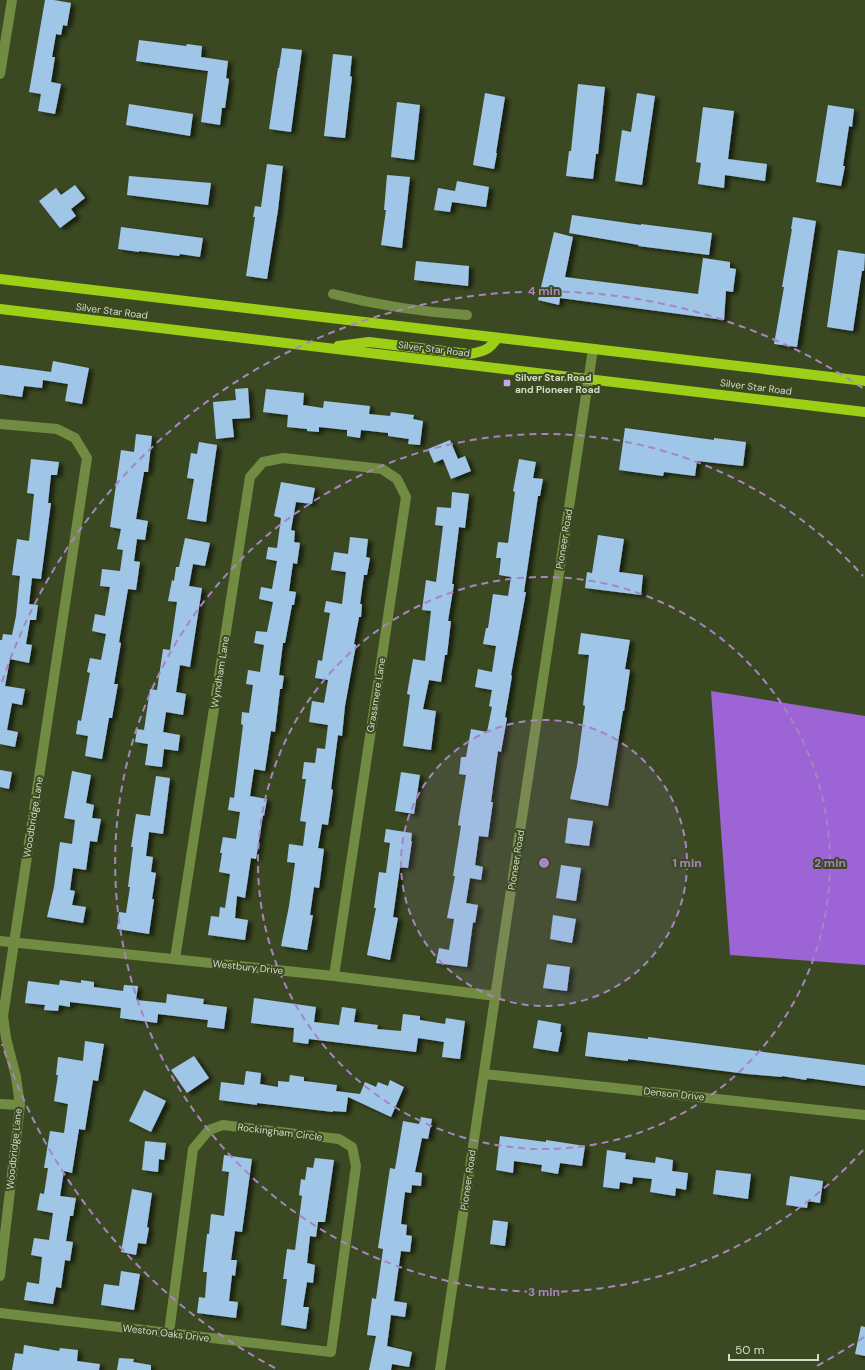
<svg xmlns="http://www.w3.org/2000/svg" width="865" height="1370" font-family="'DM Sans',sans-serif">
<style>
.water{fill:#9c64d4}
.building{fill:#9fc5e7;filter:url(#shadow)}
.lines{fill:none;stroke-linecap:round;stroke-linejoin:round}
.minor{stroke:#728b42;stroke-width:10}
.major{stroke:#9ecf17;stroke-width:10}
.ring{fill:none;stroke:#a784c2;stroke-width:2;stroke-dasharray:7 5}
.poi-dot{fill:#c8a6ef;stroke:#3b4922;stroke-width:1.5}
.labels{text-anchor:middle;dominant-baseline:central;stroke-width:4;stroke-linejoin:round;paint-order:stroke}
.street-label{font-size:10px;fill:#d3dcc6;stroke:#3b4922}
.poi-label{font-size:10px;font-weight:bold;fill:#d3dcc6;stroke:#3b4922;text-anchor:start}
.centre{fill:#a784c2;stroke:#3b4922;stroke-width:2}
.ring-label{font-size:12px;text-anchor:middle;font-weight:bold;fill:#a784c2;stroke:#3b4922;stroke-width:4;stroke-linejoin:round;paint-order:stroke}
</style>
<defs>
<filter id="shadow"><feDropShadow dx="4.5" dy="2.5" stdDeviation="2" flood-color="#0009"/></filter>
</defs>
<rect width="100%" height="100%" fill="#3b4922"/>
<!-- water -->
<path class="water" d="M711,691l154,25v249l-135,-10z"/>
<!-- building -->
<path class="building" d="M45,0h9l17,3 -4,23 -4,-1 -2,10 -5,-1 -4,23h3l-4,25 10,2 -6,30 -17,-3 3,-17 -12,-2z
M139,40l47,6 1,-2 15,2 -1,11 27,4 -2,17 3,1 -4,29h-3l-2,17 -19,-3 7,-51 -72,-10z
M282,48l20,2 -11,82 -22,-3 9,-61h1z
M333,54l19,2 -2,20 2,1 -7,61 -21,-2z
M578,84l27,3 -7,67h-2l-3,25 -27,-3 3,-25h2z
M485,93l20,4 -9,56h1l-3,16 -21,-4z
M637,93l18,3 -13,89 -27,-4 7,-51 9,2z
M397,102l23,3 -6,55 -23,-3z
M129,104l64,10 -3,22 -64,-11z
M828,105l26,4 -2,18 -3,-1 -6,40h2l-4,20 -25,-4z
M703,107l31,4 -6,48 39,5 -2,17 -40,-6 -1,13 -26,-4 3,-21 -5,-1z
M267,164l16,2 -5,44 -11,69 -21,-3 9,-59h-2l2,-11 6,1z
M387,175l23,2 -8,71 -21,-3 5,-35h-2z
M129,176l82,7 -3,22 -81,-10z
M457,181l32,6 -3,20 -34,-5 -2,10 -16,-2 4,-22 17,3z
M75,185l10,13 -14,11 5,7 -16,12 -21,-27 17,-13 5,7z
M572,215l69,10v-1l71,9 -3,22 -71,-9 1,-1 -70,-12z
M793,217l23,4 -19,126 -23,-3 10,-57h-2l10,-58h-1z
M121,227l82,11 -3,19 -20,-3 -1,2 -40,-5v1l-21,-3z
M554,232l19,5 -8,40 133,17 5,-36 27,4v6l6,1 -3,23 -7,-1 -2,29 -164,-22 -1,7 -21,-5z
M838,250l27,4 -1,17h-2l-9,60 -26,-4z
M416,261l53,5 -1,20 -54,-6z
M53,361l36,7 -7,36 -17,-3 3,-17 -25,-4 -1,8 -18,-2 -2,11 -22,-3v-29l51,7z
M248,388l2,30 -18,1 2,18 -18,2 -3,-37 23,-2 -1,-11z
M266,389l38,4 -1,12 20,3 1,-7 46,5 -1,8 21,2 1,-4 23,3 -1,4 10,2 -3,24 -12,-1 1,-5 -21,-3v-3l-27,-3 -1,8 -13,-2v-6l-28,-3v5l-12,-1v-2l-20,-2 1,-12 -25,-3z
M625,428l89,12v-2l32,4 -3,24 -46,-5 -2,15 -31,-4 -1,4 -44,-6z
M136,434l16,2 -4,36h-4l-8,47 12,2 -3,19 -8,-1 -3,22 6,1 -4,28 -8,-1 -9,53 2,1 -7,41h4l-6,34h-3l-7,41 -17,-3 3,-20 -12,-2 2,-14 3,1 9,-48 -3,-1 3,-14 11,2 5,-26 -14,-3 3,-17 10,2 5,-29 -10,-1 2,-17 18,2 3,-21 -6,-1 4,-20 -11,-2 11,-77 13,2z
M450,440l8,19 7,-3 6,15 -20,8 -8,-20 -9,4 -6,-14z
M199,442l18,3 -11,77 -19,-3 7,-40 -7,-1 4,-25 6,1z
M31,459l28,3 -2,13h-6l-3,28h3l-10,76 -9,-1 -3,26 9,1 -2,15h-6l-4,24 6,1 -3,18 -19,-4 -5,27 20,3 -3,16 -10,-2 -5,27 11,2 -3,15 -15,-3v-104h2l1,-6 9,1 4,-19 4,-40 -8,-1 5,-36 12,2 5,-47 -7,-1z
M519,459l17,3 -3,16 10,1 -3,17h-2l-14,96h2l-15,83 1,1 -7,41 2,1 -6,34 -3,-1 -7,51h2l-5,35 -9,-1 -4,29 8,2 -2,13 -11,-2 -4,25 12,2 -3,18 -2,-1 -6,45 -31,-4 3,-15 10,2 5,-31 -7,-1 8,-42h-2l8,-50 -3,-1 8,-50 -7,-1 2,-17h5l5,-28 16,3 5,-25 -3,-1 3,-16 -17,-3 3,-18 14,3 4,-26 -13,-2 3,-16h2l5,-34 15,2 3,-19 -12,-2 2,-17h-5l2,-16 10,1 7,-51 -2,-1z
M281,482l34,6 -3,16 -16,-2 -5,28 4,1 -1,11 6,1 -3,21 -4,-1 -4,28 7,1 -2,13h-2l-7,38h-2l-4,32 5,1 -2,13h-2l-5,43 -4,-1 -6,40 -11,-2 -4,27 17,3 -3,17 -1,-1 -7,44 -5,-1 -6,40 -8,-2 -2,22 13,2 -3,20 -37,-5 3,-19 8,1 1,-10 5,1 5,-34 -11,-2 3,-19h-2l3,-16 13,2 4,-27 -12,-2 2,-13 4,1 9,-73 -2,-1 1,-12 7,1 4,-28 -7,-1 2,-14 12,2 4,-27 -10,-2 2,-12 11,1 6,-30 -14,-3 2,-12 11,2 5,-28 -11,-2 2,-12 9,1 4,-30 -7,-2z
M452,492l17,2 -4,34 -6,-1 -7,57h2l-6,37h3l-4,34h-2l-4,27 -12,-2 -6,29 13,2 -5,39 -28,-4 7,-51 -3,-1 6,-35 12,2 6,-50 -9,-1 4,-30 10,2 7,-56 -8,-1 2,-18 14,1z
M598,535l26,4 -5,33 24,3 -2,20 -56,-7 2,-16 5,1z
M350,537l18,2 -2,18 4,1 -3,17h-3l-4,29h2l-1,13h-2l-5,27 2,1 -11,61 -3,30 -4,-1 -7,54 2,1 -5,35 -6,-1 -4,24 6,1 -5,39 -5,-1 -4,28h3l-6,35 -26,-4 8,-40 6,-43 -8,-1 2,-18 14,2 3,-24 -6,-1 6,-42h-4l2,-17 11,1 2,-15 8,1 3,-24 -19,-3 3,-21 12,2 4,-23 -13,-2 3,-18 4,1 8,-48 -6,-1 2,-11 16,3 4,-32 -15,-2 3,-18 14,2z
M185,538l25,5 -5,23 -12,-2 -4,22 13,2 -12,79 -10,-2 -4,27 10,2 -3,21 -17,-3 -3,20 17,3 -2,16 -14,-2 -2,18 -17,-2 3,-21 -13,-2 2,-13 7,1 6,-41 7,1 6,-41 7,1 7,-48 -9,-1 4,-21 2,1 2,-14h3z
M581,633l49,7 -5,29 5,1 -6,41h-1l-15,95 -38,-7 7,-33 8,-60 -2,-1 6,-50 -11,-1z
M0,770l12,2 -3,17 -9,-2z
M72,771l19,4 -5,28 8,2 -2,13 9,1 -4,23 -7,-1 -4,29 -13,-2 -3,22 5,1 -3,14 14,2 -3,16 -36,-6 7,-30 6,-45 12,2 3,-24 -11,-2z
M401,772l19,3 -6,39 -19,-3z
M156,776l14,2 -7,56 -14,-2 -3,24 7,1 -2,15 5,1 -4,26h2l-5,35 -32,-5 2,-17 7,1 4,-26h-2l5,-40h-2l5,-33 14,2z
M568,818l25,3 -4,25 -24,-3z
M386,829l26,4 -1,8h1l-4,27 -8,-1 -7,50 5,1 -8,42 -23,-5 9,-47h-2l5,-36 7,1 4,-30 -6,-1z
M561,865l20,3 -5,33 -20,-3z
M553,915l23,4 -4,24 -22,-4z
M547,964l23,3 -3,24 -24,-3z
M60,980l21,3v-3l13,2v5l29,4 1,-6 14,1 -2,14 30,3 1,-9 37,5 -1,5 24,3 -3,22 -17,-2 1,-7 -50,-6 -1,9 -37,-5 1,-10 -51,-6v5l-11,-2 -1,6 -14,-1 1,-5 -20,-2 3,-22 31,4z
M254,998l62,9 -2,15 25,3 3,-18 14,2 -2,13 24,3 -1,4 24,2 2,-17 17,2v4l25,4 1,-6 19,3 -5,38 -18,-2 2,-15 -26,-4 -2,14 -107,-13 -1,5 -15,-2 1,-14 -43,-5z
M538,1020l23,4 -1,8h2l-4,20 -25,-4z
M588,1032l60,7v-2l217,28v21l-58,-8 -1,2 -24,-4v1l-35,-3 -119,-15v2l-43,-5z
M85,1041l19,3 -6,37 -5,-1 -8,50 -6,-1 -7,44 -8,-2 -4,25 16,2 -3,18h-3l-4,25 7,1 -3,19 -5,-1 -4,28 -5,-1 -3,17 -29,-4 3,-18 12,2 3,-27 -11,-2 3,-17 15,2 4,-27 -16,-3 3,-17 4,1 4,-26h-4l6,-37 14,2 4,-29 -14,-3 4,-26h-2l2,-18 25,4z
M194,1056l15,22 -22,15 -16,-23z
M246,1071l15,2 -1,11 18,3v-6l11,1 1,-7 14,2v4l33,4 -1,6 24,3 5,-12 11,5 2,-5 10,4 2,-6 14,7 -13,30 -43,-20 -2,15 -13,-1v1l-76,-9v2l-38,-5 2,-18 23,3z
M144,1090l22,11 -15,31 -22,-11z
M421,1117l11,2 -4,20 -6,-1 -7,34 7,1 -1,13 -9,-1 -1,8 -6,-1 -4,32 6,1 -1,10 6,1 -2,16 -9,-1 -7,50 13,2 -2,14 -14,-2 -4,31 25,6 -3,15 -17,-3 -1,6h-22l7,-34 -9,-1 5,-37 4,1 7,-50 -5,-1 12,-80 5,1 8,-48 16,3z
M500,1136l46,6v-2l39,6 -3,20 -22,-3 -2,11 -17,-3 1,-6 -28,-4 -1,12 -17,-3z
M145,1141l21,2 -2,17 -5,-1 -1,13 -16,-2z
M607,1150l19,3 -1,6 30,4 1,-6 17,3 -1,11 16,2 -2,17 -10,-2 -1,8 -25,-4 2,-13 -19,-2 -1,7 -12,-2 -1,7 -16,-2z
M224,1155l28,4 -10,73 -7,-1 -4,29h6l-2,16 -3,-1 -3,26 9,1 -2,16 -39,-5 2,-16 6,1 2,-26h-4l4,-38h2l2,-20 13,2 5,-44 -7,-1z
M315,1158l19,2 -9,62h-7l-2,15 -6,-1 -3,27 8,2 -2,18 -6,-1 -4,25h6l-3,22 -25,-4 6,-46h-4l4,-30 8,1 7,-54 -3,-1 2,-16 4,1 2,-13 6,1z
M716,1170l35,4 -3,25 -35,-5z
M790,1176l33,5 -3,22 -12,-2 -1,7 -21,-3z
M132,1189l20,4 -5,34 2,1 -3,16 -8,-1 -2,12 -15,-3z
M493,1220l15,2 -3,24 -15,-2z
M121,1271l19,3 -6,36 -33,-5 3,-21 15,2z
M861,1326l4,1v29l-10,-2z
M24,1345l35,6 1,-3 18,2 -1,11 23,3 -1,6h-87l3,-17 8,1z
M119,1358l15,1 -1,3 18,3v5h-34z"/>
<g class="lines">
<!-- minor -->
<path class="minor" d="M0,74l12,-74
M333,294c44,11 88,18 134,21
M0,424l57,5 18,9 12,20 -84,558 3,22 10,39 4,28 -20,171
M0,941l334,35 162,20
M175,959l75,-482 13,-15 20,-4 99,11 15,10 9,18 -72,479
M484,1074l381,41
M0,1104l20,1
M0,1313l331,39 25,-186 -4,-19 -13,-8 -116,-14 -14,5 -16,19 -24,184
M440,1370l66,-447 87,-574"/>
<!-- major -->
<path class="major" d="M0,279l865,102
M0,309l865,103
M338,346l31,-4 100,12c13,-2 21,-4 28,-16"/>
</g>
<!-- distance rings -->
<circle cx="544" cy="863" r="143" fill="#a784c2" fill-opacity=".12"/>
<g class="ring">
<circle cx="544" cy="863" r="143"/>
<circle cx="544" cy="863" r="286"/>
<path d="M863 1150A429 429 0 1 1 863 576"/>
<path d="M864 1337A572 572 0 0 1 813 1368M275 1368A572 572 0 0 1 2 1044M2 682A572 572 0 0 1 864 389"/>
</g>
<!-- markers -->
<rect class="poi-dot" x="503" y="379" width="8" height="8" rx="2"/>
<g class="labels">
<!-- street labels -->
<g class="street-label">
<text transform="translate(112 311) rotate(7)">Silver Star Road</text>
<text transform="translate(434 349) rotate(7)">Silver Star Road</text>
<text transform="translate(756 387) rotate(7)">Silver Star Road</text>
<text transform="translate(564 539) rotate(-81)">Pioneer Road</text>
<text transform="translate(220 672) rotate(-81)">Wyndham Lane</text>
<text transform="translate(376 695) rotate(-81)">Grassmere Lane</text>
<text transform="translate(33 817) rotate(-81)">Woodbridge Lane</text>
<text transform="translate(516 860) rotate(-81)">Pioneer Road</text>
<text transform="translate(248 967) rotate(6)">Westbury Drive</text>
<text transform="translate(674 1094) rotate(6)">Denson Drive</text>
<text transform="translate(280 1132) rotate(7)">Rockingham Circle</text>
<text transform="translate(14 1149) rotate(-84)">Woodbridge Lane</text>
<text transform="translate(468 1180) rotate(-82)">Pioneer Road</text>
<text transform="translate(166 1333) rotate(7)">Weston Oaks Drive</text>
</g>
<!-- poi labels -->
<g class="poi-label">
<text x="515" y="377">Silver Star Road<tspan x="515" dy="12">and Pioneer Road</tspan></text>
</g>
</g>
<circle cx="544" cy="863" r="6" class="centre"/>
<g class="ring-label">
<text x="544" y="295">4 min</text>
<text x="687" y="867">1 min</text>
<text x="830" y="867">2 min</text>
<text x="544" y="1296">3 min</text>
</g>
<!-- scale -->
<path d="M729 1354v6h89v-6" fill="none" stroke="#d3dcc6" stroke-width="2"/>
<text x="735" y="1354" font-size="12" fill="#d3dcc6" stroke="#3b4922" stroke-width="3" paint-order="stroke">50 m</text>
</svg>
